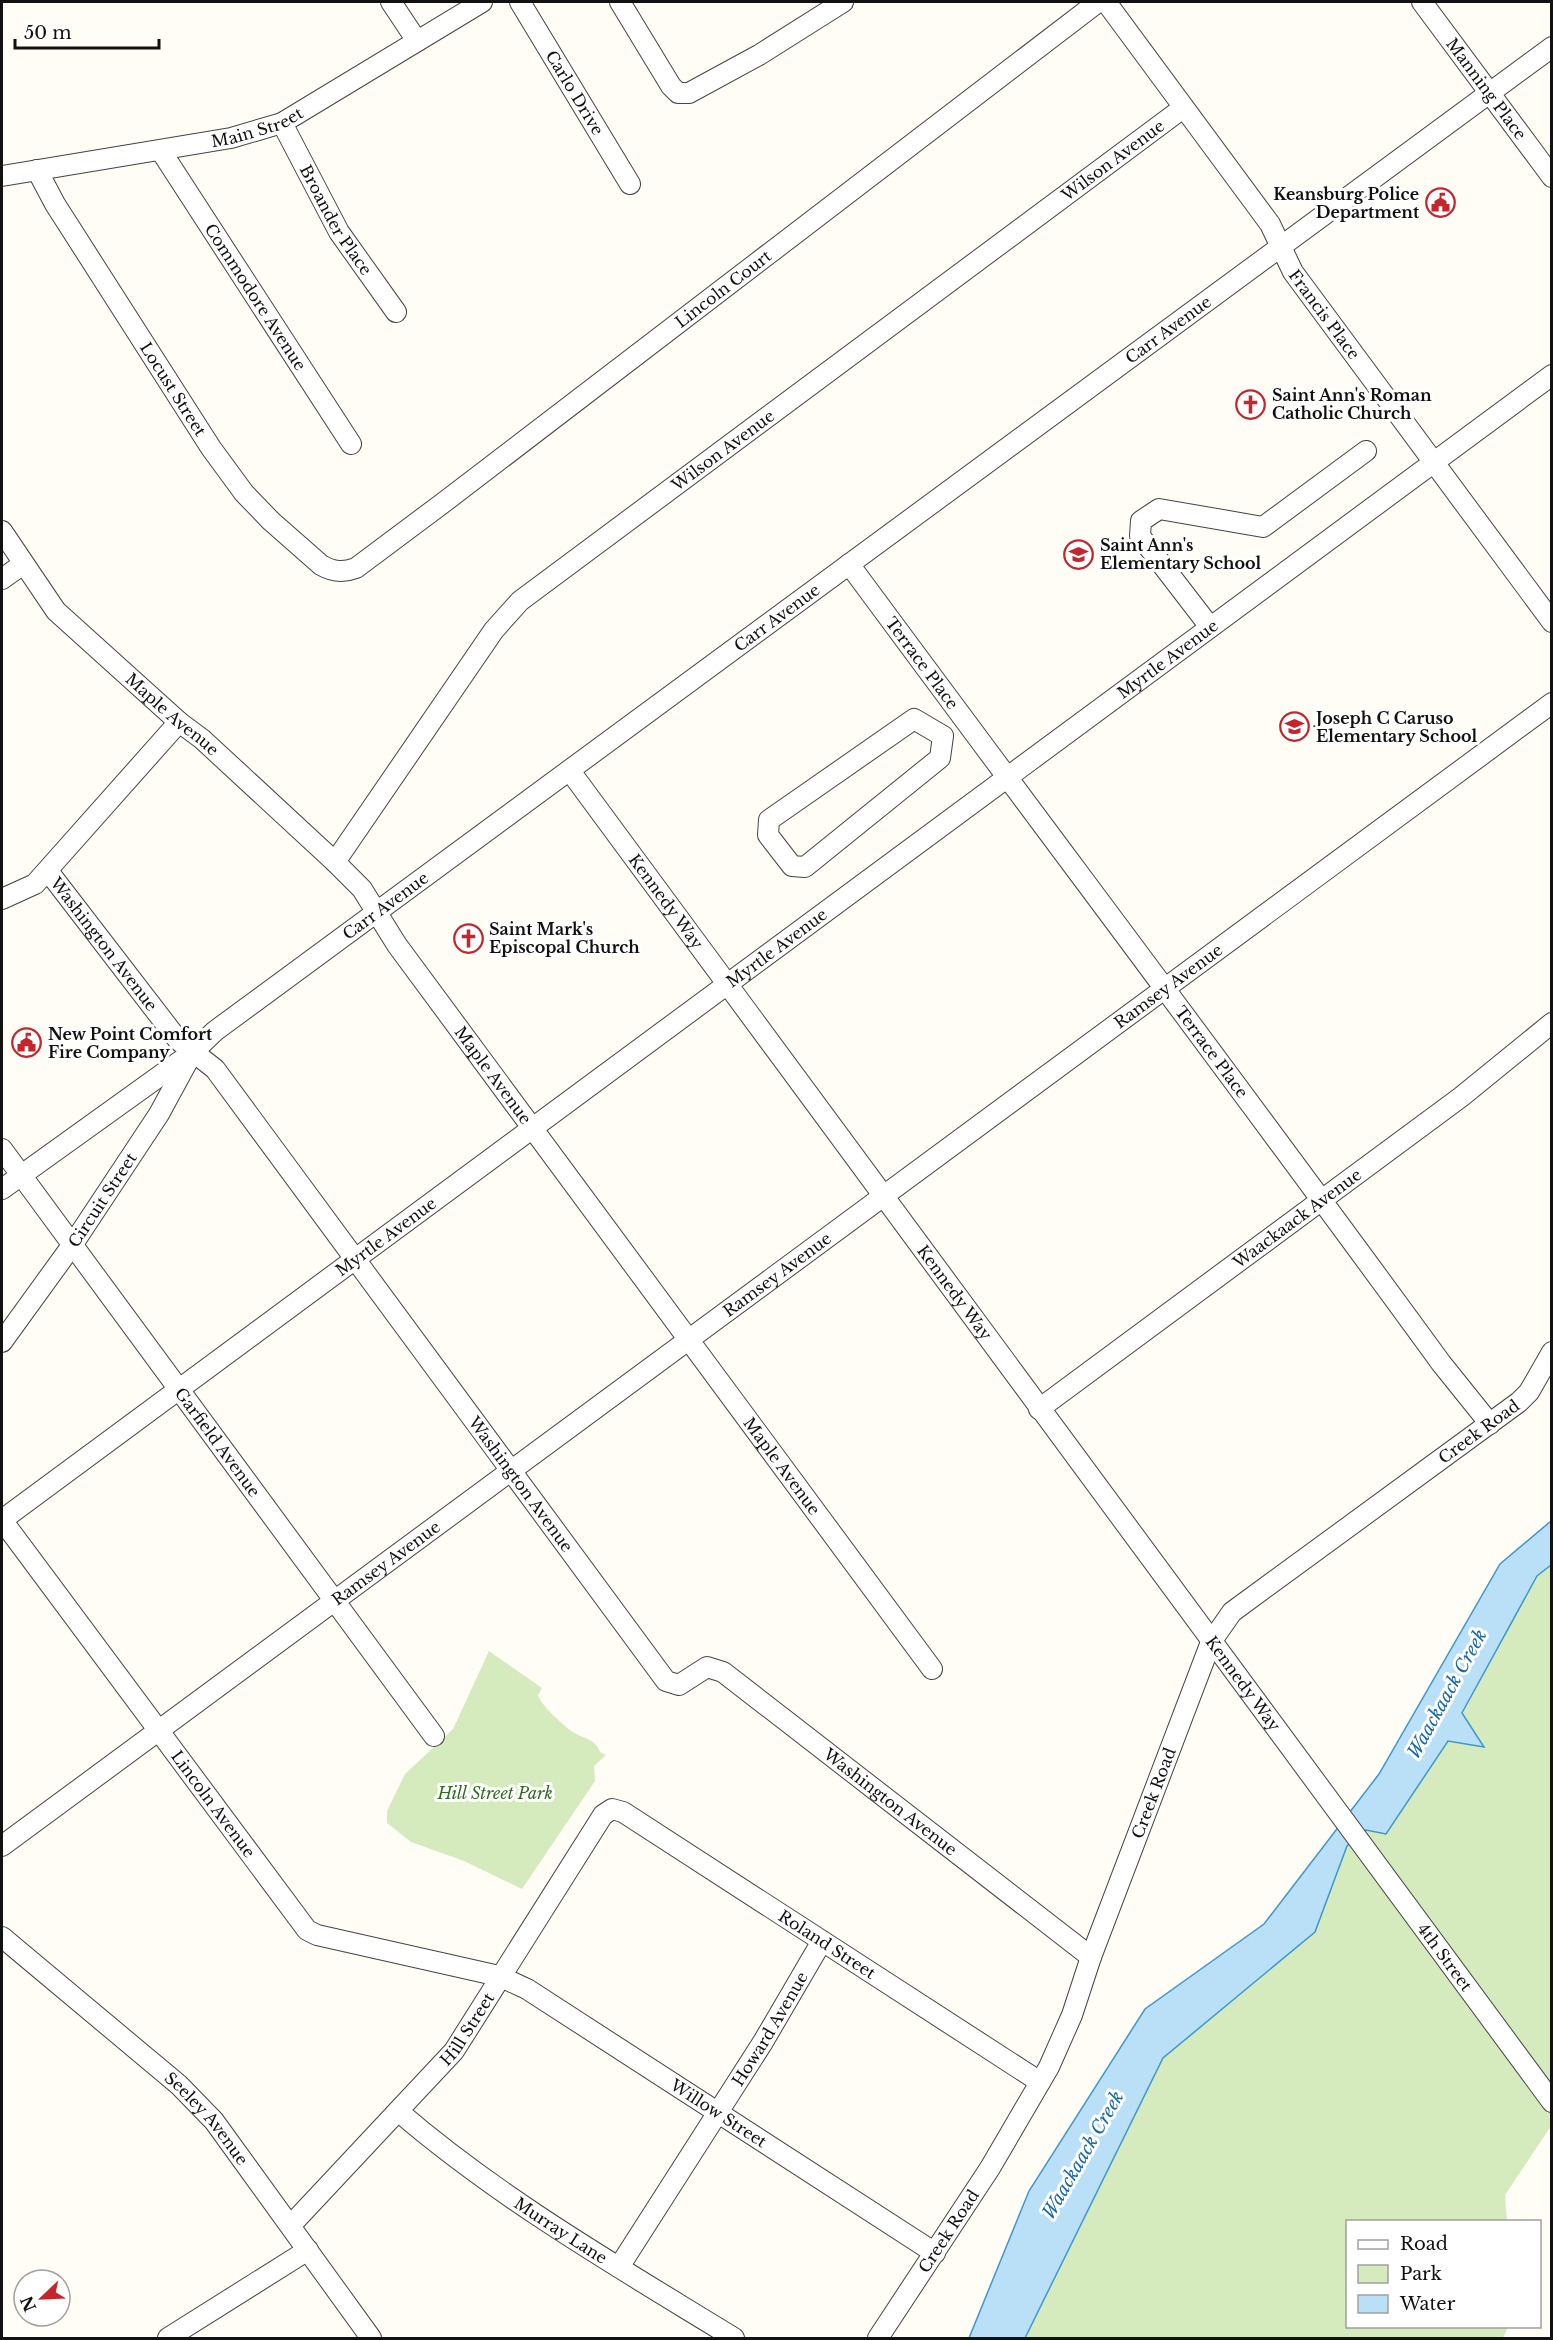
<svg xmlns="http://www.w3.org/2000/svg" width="1553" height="2340" font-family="'Libre Baskerville',serif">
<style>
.green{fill:#d5ebbd}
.water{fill:#b9e0f7;stroke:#3f96cf;stroke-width:1.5}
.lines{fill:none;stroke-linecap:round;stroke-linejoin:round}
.minor-casing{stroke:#444;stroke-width:22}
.minor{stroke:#fff;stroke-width:20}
.labels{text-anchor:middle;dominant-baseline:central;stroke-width:6;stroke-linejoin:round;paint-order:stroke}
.street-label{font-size:16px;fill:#111;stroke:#fff}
.poi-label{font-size:16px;font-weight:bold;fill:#111;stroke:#fff;text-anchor:start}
.park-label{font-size:16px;font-style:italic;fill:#2f6b1f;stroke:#fff}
.water-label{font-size:18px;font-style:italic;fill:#1768a6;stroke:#fff}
</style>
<rect width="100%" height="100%" fill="#fffdf5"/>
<!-- green -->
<path class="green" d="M1551,1565v561l-46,69 2,26 -159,1v104l160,1 -5,11h-478l138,-280 152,-126 32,-86 19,-16 20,4 62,-93 89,-165z
M489,1651l53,37 -4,7c2,9 24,29 32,35 11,9 25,7 30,22l6,3 -12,11 1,15 -73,108 -58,-28 -53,-19 -24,-19v-12l18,-37 48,-45z"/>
<!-- water -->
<path class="water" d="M1551,1521v44l-14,11 -75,137 22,34 -36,-6 -62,93 -20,-4 -19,16 -32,86 -152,126 -138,280h-56l60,-147 116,-182 119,-85 115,-150 121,-210z"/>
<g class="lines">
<defs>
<g id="minor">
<path d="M391,2l26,39"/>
<path id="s1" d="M520,2l110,182"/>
<path d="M620,2l51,84 7,7h11l70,-38 84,-53"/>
<path id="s2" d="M1106,2l164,222 23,48 259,350"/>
<path id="s3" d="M1422,2l130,175"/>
<path id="s4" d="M282,123l57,109 57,80"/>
<path id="s5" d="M161,151l190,293"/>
<path id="s6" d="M37,170l18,34 156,244 33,45 27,28 50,44c12,7 22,8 35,3l87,-65 655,-501"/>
<path id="s7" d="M2,176l229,-38 51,-15 200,-121"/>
<path id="s8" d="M2,531l54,80 123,111 23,17 133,123 27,27 35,56 535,724"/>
<path id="s9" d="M849,564c197,267 397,531 592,799l49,61"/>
<path d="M2,579l21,-15"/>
<path d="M1210,627l-70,-91 1,-15 18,-12 104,18 103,-76"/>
<path d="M914,719l29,17 -3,22 -135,109 -13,-1 -24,-31 1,-15z"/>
<path id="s10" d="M570,771l982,1331"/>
<path id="s11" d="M335,862l159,-232 26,-29 663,-493"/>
<path id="s12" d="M48,871l130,169 37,29 451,612 13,4 28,-18 16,5 368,285"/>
<path d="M2,899l33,-15 144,-162"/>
<path id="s13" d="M2,1149l432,587"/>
<path id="s14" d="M2,1189l191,-137 22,-21 1337,-984"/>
<path id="s15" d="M2,1342l71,-98 86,-130 31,-57"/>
<path id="s16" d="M1039,1409l422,-312 91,-74"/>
<path id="s17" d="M2,1520l1550,-1145"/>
<path id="s18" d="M2,1520l305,410 10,5 182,41 28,13 408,264"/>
<path id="s19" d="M2,1846l1550,-1143"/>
<path id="s20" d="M2,1937l177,148 35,36 157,217"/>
<path id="s21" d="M398,2111c102,88 222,157 336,227"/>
<path id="s22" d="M291,2225l163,-174 149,-236 9,-6 11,3 417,270"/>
<path id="s23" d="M619,2267l144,-225 59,-101"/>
<path d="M168,2338l140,-88"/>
<path id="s24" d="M878,2338l112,-170 59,-101 23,-52 19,-58 120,-315 21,-30 287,-210 10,-10 23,-40"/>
</g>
</defs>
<!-- minor casing -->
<use href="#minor" class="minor-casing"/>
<!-- minor -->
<use href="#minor" class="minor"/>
</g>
<!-- icons -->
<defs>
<symbol id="civic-ring" viewBox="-11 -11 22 22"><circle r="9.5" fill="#fff" stroke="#c4262e" stroke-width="1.5"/><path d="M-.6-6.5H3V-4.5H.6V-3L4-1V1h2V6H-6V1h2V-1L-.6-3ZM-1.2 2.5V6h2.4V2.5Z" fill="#c4262e"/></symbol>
<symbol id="church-ring" viewBox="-11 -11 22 22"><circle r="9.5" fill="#fff" stroke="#c4262e" stroke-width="1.5"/><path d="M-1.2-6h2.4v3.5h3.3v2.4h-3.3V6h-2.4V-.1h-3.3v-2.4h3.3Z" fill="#c4262e"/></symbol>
<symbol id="school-ring" viewBox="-11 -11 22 22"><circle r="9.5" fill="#fff" stroke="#c4262e" stroke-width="1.5"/><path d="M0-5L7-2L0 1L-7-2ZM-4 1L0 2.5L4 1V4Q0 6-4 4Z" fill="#c4262e"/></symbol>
</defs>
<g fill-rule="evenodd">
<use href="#civic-ring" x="1424" y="186" width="33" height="33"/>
<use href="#church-ring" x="1234" y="388" width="33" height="33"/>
<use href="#school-ring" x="1062" y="538" width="33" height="33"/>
<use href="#school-ring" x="1278" y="710" width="33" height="33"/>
<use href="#church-ring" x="452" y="922" width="33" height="33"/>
<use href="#civic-ring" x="10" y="1026" width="33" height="33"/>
</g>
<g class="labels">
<!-- street labels -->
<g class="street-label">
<text stroke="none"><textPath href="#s3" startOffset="108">Manning Place</textPath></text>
<text stroke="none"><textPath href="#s1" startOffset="106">Carlo Drive</textPath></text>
<text stroke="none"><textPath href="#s7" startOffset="260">Main Street</textPath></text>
<text stroke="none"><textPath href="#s11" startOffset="1059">Wilson Avenue</textPath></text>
<text stroke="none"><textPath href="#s4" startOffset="111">Broander Place</textPath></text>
<text stroke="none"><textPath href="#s6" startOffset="987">Lincoln Court</textPath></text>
<text stroke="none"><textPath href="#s5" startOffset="174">Commodore Avenue</textPath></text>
<text stroke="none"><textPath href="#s2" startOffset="382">Francis Place</textPath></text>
<text stroke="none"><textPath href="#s14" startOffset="1449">Carr Avenue</textPath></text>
<text stroke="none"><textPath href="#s6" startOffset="258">Locust Street</textPath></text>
<text stroke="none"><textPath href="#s11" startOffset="573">Wilson Avenue</textPath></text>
<text stroke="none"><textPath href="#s14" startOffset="963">Carr Avenue</textPath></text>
<text stroke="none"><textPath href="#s17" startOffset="1449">Myrtle Avenue</textPath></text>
<text stroke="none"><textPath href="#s9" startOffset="123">Terrace Place</textPath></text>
<text stroke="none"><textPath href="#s8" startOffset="252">Maple Avenue</textPath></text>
<text stroke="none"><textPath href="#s10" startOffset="162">Kennedy Way</textPath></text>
<text stroke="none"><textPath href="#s14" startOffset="477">Carr Avenue</textPath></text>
<text stroke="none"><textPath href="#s12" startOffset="92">Washington Avenue</textPath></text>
<text stroke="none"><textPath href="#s17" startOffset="963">Myrtle Avenue</textPath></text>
<text stroke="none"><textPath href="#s19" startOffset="1449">Ramsey Avenue</textPath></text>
<text stroke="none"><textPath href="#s9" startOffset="608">Terrace Place</textPath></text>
<text stroke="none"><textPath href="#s8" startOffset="738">Maple Avenue</textPath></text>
<text stroke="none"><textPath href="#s15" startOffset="174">Circuit Street</textPath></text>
<text stroke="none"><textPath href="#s16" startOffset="321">Waackaack Avenue</textPath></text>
<text stroke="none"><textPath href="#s17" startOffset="477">Myrtle Avenue</textPath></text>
<text stroke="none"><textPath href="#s19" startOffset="963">Ramsey Avenue</textPath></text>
<text stroke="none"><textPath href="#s10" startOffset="648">Kennedy Way</textPath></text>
<text stroke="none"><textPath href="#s24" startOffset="1118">Creek Road</textPath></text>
<text stroke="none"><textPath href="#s13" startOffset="364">Garfield Avenue</textPath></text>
<text stroke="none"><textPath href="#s8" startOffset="1224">Maple Avenue</textPath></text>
<text stroke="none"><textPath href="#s12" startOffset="776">Washington Avenue</textPath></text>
<text stroke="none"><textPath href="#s19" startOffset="477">Ramsey Avenue</textPath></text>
<text stroke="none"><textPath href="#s10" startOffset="1134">Kennedy Way</textPath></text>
<text stroke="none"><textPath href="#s24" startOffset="614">Creek Road</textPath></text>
<text stroke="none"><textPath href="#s12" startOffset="1296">Washington Avenue</textPath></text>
<text stroke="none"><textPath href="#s18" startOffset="354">Lincoln Avenue</textPath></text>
<text stroke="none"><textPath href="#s22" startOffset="783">Roland Street</textPath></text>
<text stroke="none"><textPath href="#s10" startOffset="1474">4th Street</textPath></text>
<text stroke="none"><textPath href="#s22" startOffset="264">Hill Street</textPath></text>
<text stroke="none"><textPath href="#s23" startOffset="282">Howard Avenue</textPath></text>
<text stroke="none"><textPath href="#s18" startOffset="968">Willow Street</textPath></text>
<text stroke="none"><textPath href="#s20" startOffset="274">Seeley Avenue</textPath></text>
<text stroke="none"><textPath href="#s21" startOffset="202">Murray Lane</textPath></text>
<text stroke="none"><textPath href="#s24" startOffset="128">Creek Road</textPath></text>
</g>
<!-- poi labels -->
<g class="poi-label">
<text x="1419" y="194" text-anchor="end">Keansburg Police<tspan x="1419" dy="18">Department</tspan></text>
<text x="1272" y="395">Saint Ann's Roman<tspan x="1272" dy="18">Catholic Church</tspan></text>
<text x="1100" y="545">Saint Ann's<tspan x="1100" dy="18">Elementary School</tspan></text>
<text x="1316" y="718">Joseph C Caruso<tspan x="1316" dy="18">Elementary School</tspan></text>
<text x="489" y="929">Saint Mark's<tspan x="489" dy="18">Episcopal Church</tspan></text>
<text x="48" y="1034">New Point Comfort<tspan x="48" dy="18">Fire Company</tspan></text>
</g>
<!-- park labels -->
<g class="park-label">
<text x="495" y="1793">Hill Street Park</text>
</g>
<!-- water labels -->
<g class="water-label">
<text transform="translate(1447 1694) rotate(-61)">Waackaack Creek</text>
<text transform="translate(1083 2155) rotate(-60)">Waackaack Creek</text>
</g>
</g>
<!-- border -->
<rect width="1553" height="2340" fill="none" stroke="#111111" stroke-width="6"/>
<!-- legend -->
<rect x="1346" y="2220" width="195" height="108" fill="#ffffff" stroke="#a0a0a0" stroke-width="1.5"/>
<rect x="1358" y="2240" width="30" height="9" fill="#ffffff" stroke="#a0a0a0" stroke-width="1.5"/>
<text x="1400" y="2250" font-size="18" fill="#111111">Road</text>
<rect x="1358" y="2265" width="30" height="18" fill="#d5ebbd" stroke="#a0a0a0" stroke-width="1.5"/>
<text x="1400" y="2280" font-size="18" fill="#111111">Park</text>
<rect x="1358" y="2295" width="30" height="18" fill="#b9e0f7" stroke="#a0a0a0" stroke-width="1.5"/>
<text x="1400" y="2310" font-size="18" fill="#111111">Water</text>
<!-- north arrow -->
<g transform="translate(42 2298) rotate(247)"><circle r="28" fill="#ffffff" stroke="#a0a0a0" stroke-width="1.5"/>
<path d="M0-4.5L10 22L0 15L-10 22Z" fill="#c4262e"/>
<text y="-9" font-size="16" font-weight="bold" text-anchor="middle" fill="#111111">N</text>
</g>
<!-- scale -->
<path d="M15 39v9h144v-9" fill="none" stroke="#111111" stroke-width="3"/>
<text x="24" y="39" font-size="18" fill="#111111" stroke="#ffffff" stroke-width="4.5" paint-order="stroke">50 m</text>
</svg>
